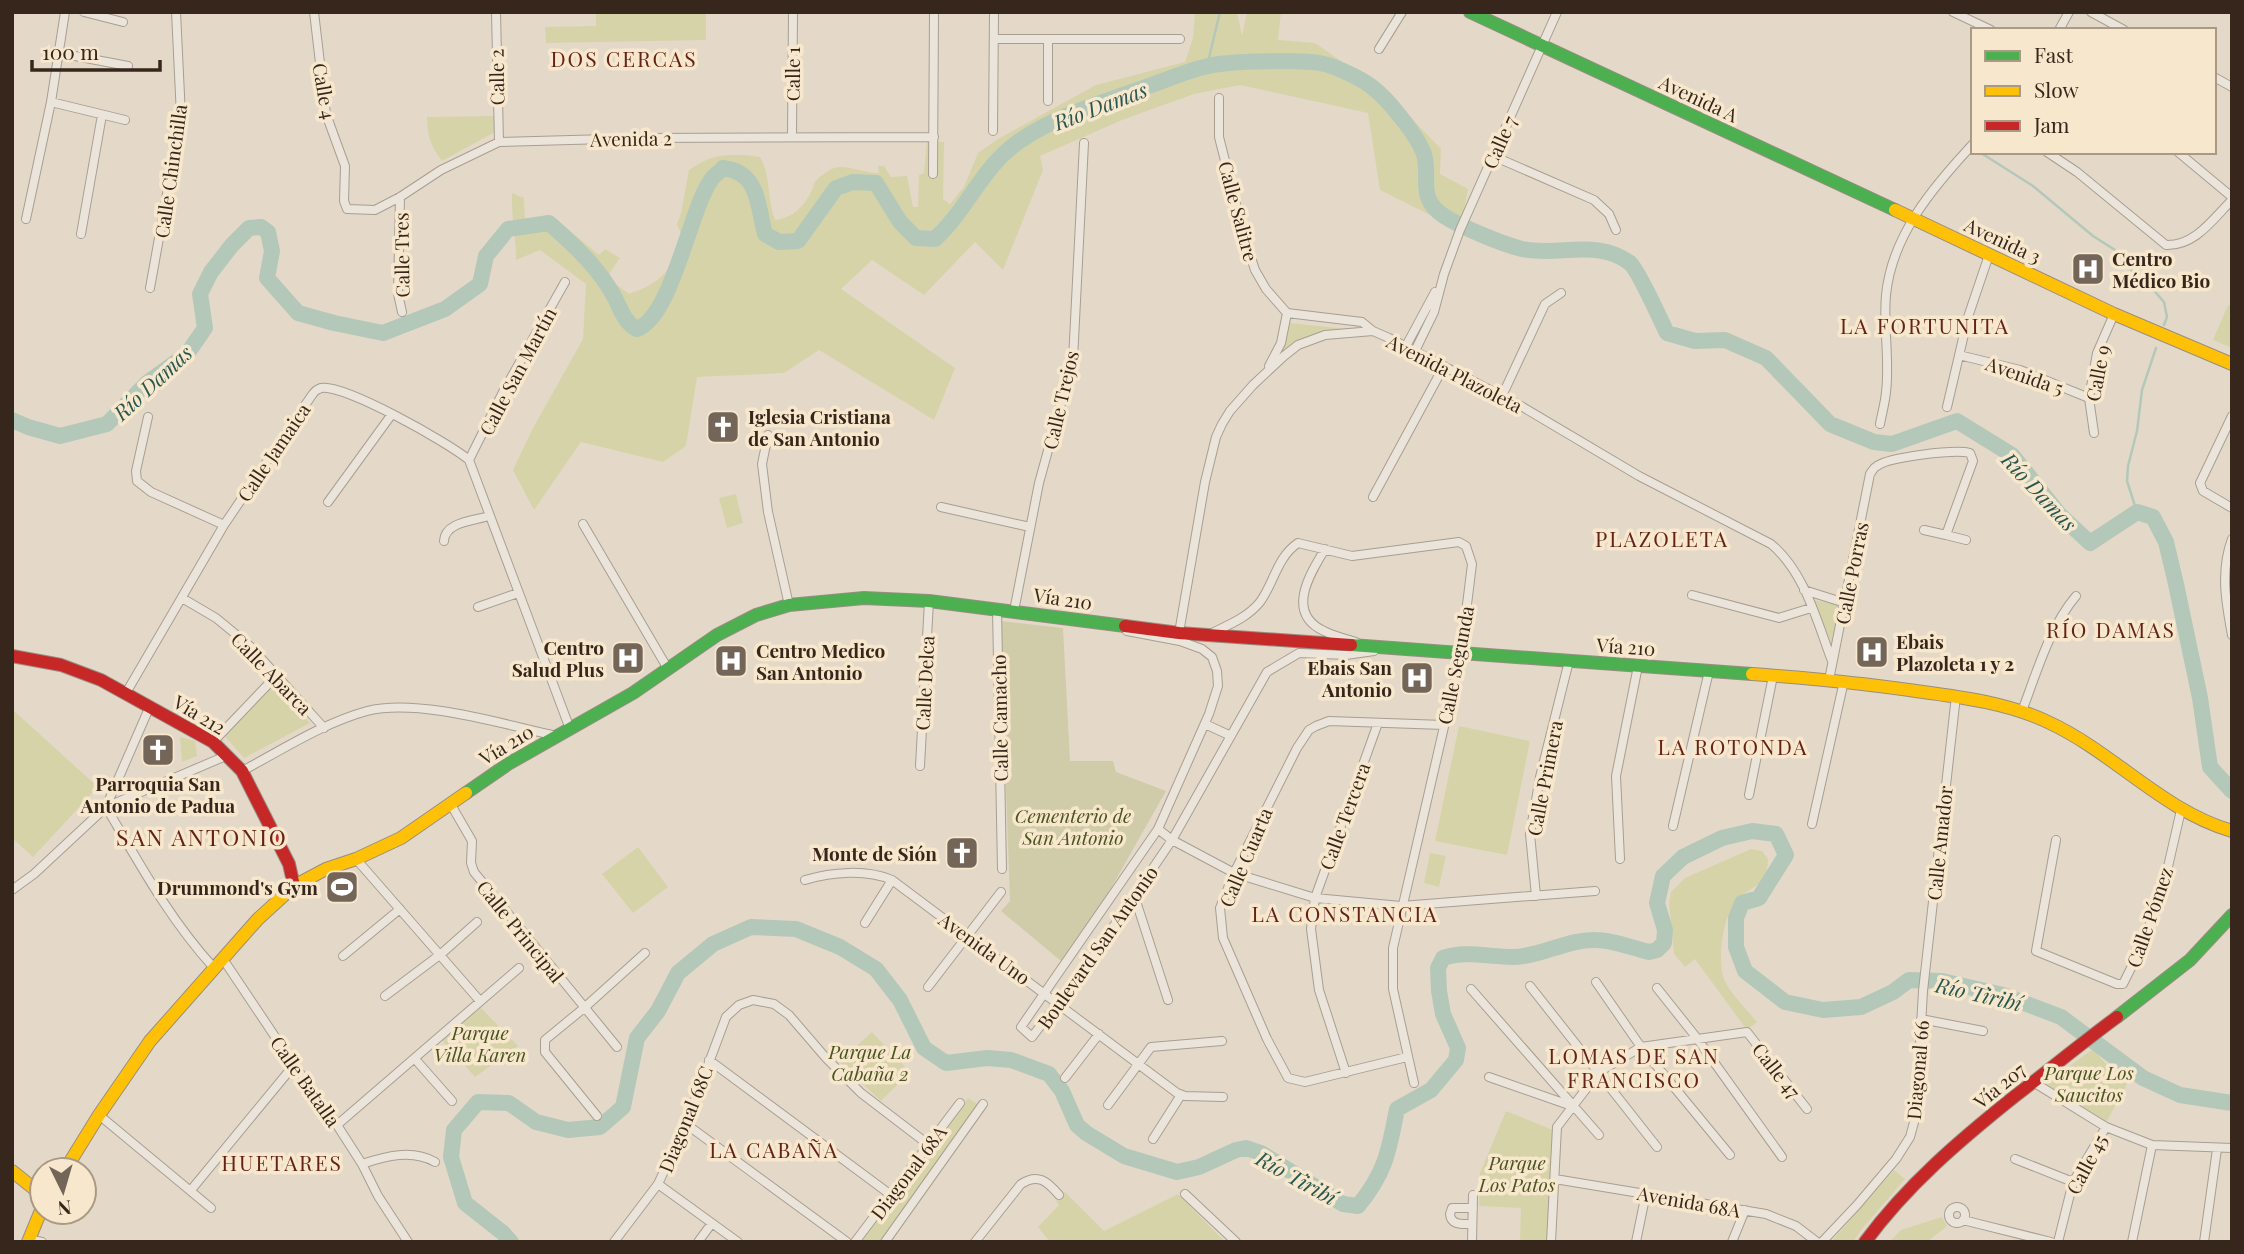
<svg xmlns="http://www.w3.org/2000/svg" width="2244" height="1254" font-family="'Playfair Display',serif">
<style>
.green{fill:#d6d3a9}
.cemetery{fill:#d0cca9}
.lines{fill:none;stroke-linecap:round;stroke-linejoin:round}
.stream{stroke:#b4c8ba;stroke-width:2.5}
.river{stroke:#b4c8ba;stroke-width:16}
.street-casing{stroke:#a89e92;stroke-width:10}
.fast-casing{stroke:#988d82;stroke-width:14}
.slow-casing{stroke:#988d82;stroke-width:14}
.jam-casing{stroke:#988d82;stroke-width:14}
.street{stroke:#ebe4da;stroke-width:8}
.fast{stroke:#4caf50;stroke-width:12}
.slow{stroke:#ffc107;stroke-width:12}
.jam{stroke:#c62828;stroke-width:12}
.labels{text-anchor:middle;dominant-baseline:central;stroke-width:7;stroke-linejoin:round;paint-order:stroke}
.street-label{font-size:19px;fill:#36261b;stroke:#f7e7cc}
.poi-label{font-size:19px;font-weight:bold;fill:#36261b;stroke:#f7e7cc;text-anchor:start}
.park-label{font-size:19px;font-style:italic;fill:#4b5420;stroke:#f7e7cc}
.neighbourhood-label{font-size:21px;letter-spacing:2px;fill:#652218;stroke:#f7e7cc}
.water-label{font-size:21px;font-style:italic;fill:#295750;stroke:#f7e7cc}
.quarter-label{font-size:23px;letter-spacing:2px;fill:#652218;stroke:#f7e7cc}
</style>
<rect width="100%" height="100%" fill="#e4d9c8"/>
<!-- green -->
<path class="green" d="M596,12h110v28l-160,3 -1,-16 51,-1z
M1195,12h42l5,24 5,-24h34l-3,28 37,3 72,50 54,56 -1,25 28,15 -8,41 -80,-40 -12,-77 -128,-28 -46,9 -72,26 -82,36 3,14 -40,100 -28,-28 -51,53 -52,-35 -31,29 114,79 -21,52 -115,-70 -35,23 -87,4 -11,69 -23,16 -82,-20 -47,68 -21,-40 19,-40 51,-91 3,-55 -46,-34 -24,10c0,-23 -5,-44 -4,-67l12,5 1,21 25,-1 13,7 36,30 6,-6 15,9 -11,16 4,8 16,12c36,-13 41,-23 53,-58l-5,-12 4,-11 8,-43c24,-17 43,-17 71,-13 11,19 7,43 15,63 21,-2 35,-20 40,-39 5,-4 13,-11 19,-13 14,-4 31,6 45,5l-1,-7h6l7,11 16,-1 6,31h5l1,-32 5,-2 3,-32 17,1 -1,57 7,5 14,-17 14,-34 20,-14 98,-54 89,-23 8,-24z
M494,116l1,16 -53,29c-11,-14 -15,-26 -15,-44z
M2228,305l4,1v42l-19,-8z
M1290,323l66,7c-44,2 -47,3 -82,30l8,-13z
M736,494l7,29 -16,5 -8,-30z
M1814,600l25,5 -8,38z
M274,684l36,39 -66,35 -20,-23z
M12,709l86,78 -65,70 -21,-19z
M1459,726l71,15 -23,114 -72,-14z
M180,737l15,4 2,15 -15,6z
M638,847l30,40 -35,26 -31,-39z
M1751,849l11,2 6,8c-1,32 -20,25 -34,45 -11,15 -17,57 -10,75 5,13 24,32 33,43l-10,8 -52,-71 -10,8 -11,-13 -5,-52 2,-10 14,-14z
M1430,853l16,3 -7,31 -15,-4z
M481,1008l37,38 -43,31 -34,-38z
M872,1032l38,40 -29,29 -42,-39z
M2093,1049l18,21 17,12 -22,41 -61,-39z
M968,1098l11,7 -100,137h-18z
M1506,1111l47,19 -6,112h-27l1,-34 -42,-2 1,-33z
M1894,1170l11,9 -43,50 -9,13h-22z
M1065,1192l39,39 74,-37 47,48h-175l-12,-15 21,-22 -3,-4z
M1942,1217l5,9 -20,16h-38l12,-12z"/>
<!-- cemetery -->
<path class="cemetery" d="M1000,621l63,7 7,133h43l3,11 50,19 -64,113 -41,57 -60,-50 9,-10z"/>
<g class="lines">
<!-- stream -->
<path class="stream" d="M1207,66l13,-54
M1981,153l52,33 60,50 22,14 18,22 17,14 14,16 3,15 -3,8
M2137,512l-10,-31 1,-15 9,-35 5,-41 14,-42"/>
<!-- river -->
<path class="river" d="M12,420l16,7 32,9 47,-12 40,-41 40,-29 18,-26 -5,-34 11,-22 21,-27 17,-17 12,-1 7,5 4,19 -5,27 31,35 36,10 49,10 62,-24 35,-25 6,-28 22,-27 41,-6c26,23 50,45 66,75 6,12 10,25 22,31 35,-12 53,-120 74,-149 3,-5 9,-8 12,-12 36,4 34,36 42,66l14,8 19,-1 38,-53 17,-6 23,1 24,39 16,16 19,1c33,-30 47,-73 86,-99 37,-25 80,-37 122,-52 21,-7 43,-17 65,-22 21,-5 95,-7 116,-2 11,2 40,16 48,23 16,12 45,48 52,67 7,22 -8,44 20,62 17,11 58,28 78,33 37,8 75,-11 108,14 9,8 30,56 37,70l28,8 30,-1 41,18 64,66 44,18 18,2 65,-23 55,34 47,59 31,29 47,-31 16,5 13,25 10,42 24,114 10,69 22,24
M511,1242l-8,-9 -38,-30 -14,-46 3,-27 24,-28 31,1 27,19 32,8 32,-3 23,-20 14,-69 21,-27 20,-38 35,-29 38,-17 45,2 44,18 36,22 24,31 24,48 22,15 41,-5 24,2 38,14 13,17 15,34 9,8 38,23 53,16 22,-5 37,-17 10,-2 15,5 82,51 15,2c28,-34 31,-56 39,-97l34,-19 25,-30 2,-12 -15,-34 -4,-23 -1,-23 5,-10c21,-8 47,-1 69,-1 29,0 55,-18 84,-17 17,0 36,8 53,12l8,-2 7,-7 1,-13 -8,-27 6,-27 20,-19 39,-19 30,-7 24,3 10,21 -27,43 -17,5 -6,15v29l9,24 40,31 38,8 38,-3 32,-15 16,-12 33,1 61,14 58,22 82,61 37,17 52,8"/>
<defs>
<path id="street" d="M84,12l39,10
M314,12l12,102 19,52 -1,35 3,8 28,1 25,-13 41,-27 58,-28 144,-4 291,-1
M496,12l3,130
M1953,12l38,18
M2091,12l33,18
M2059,30l10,-18
M994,39h186
M1379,49l23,-37
M59,53l69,13
M2214,77l18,10
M1219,98v39l25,99 11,34 11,19 21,24 -6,30 -12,23
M1048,101v-62
M51,102l74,18
M993,131l1,-119
M792,136l1,-124
M2047,152l30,20 89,73c29,1 46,-25 66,-45
M2178,152l54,45
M1493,156l101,44 15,14 7,16
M933,174l1,-162
M400,197l-2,97 4,18
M26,219l25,-117 14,-90
M81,234l21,-119
M150,288l31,-172 -5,-104
M1287,313l75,9 11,9
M1406,346l29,-54
M1415,351l19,-39 10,-38 16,-44 97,-218
M1959,355l61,15 69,28
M1502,396l43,-92 16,-11
M1947,407l21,-90 21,-62
M2232,416l-32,67 3,8 29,17
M148,417l-12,54 1,10 14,11 73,33
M1880,424c2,-11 5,-21 6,-32 4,-32 -3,-65 0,-97 6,-60 47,-108 87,-151
M2094,433l-5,-35 8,-45 17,-39
M768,435l-6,29 6,48 21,93
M469,460l34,-68 62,-110
M1373,497l71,-131
M328,502l64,-88
M941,507l89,20
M583,524l85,145
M1946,535l20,5
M2232,539c-12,32 -6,64 0,96
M444,541c1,-19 29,-20 45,-25
M1325,549c-15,25 -40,64 -1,82 10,5 22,8 32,11
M1804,590l41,13
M1692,595l87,23 32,-10
M182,598l34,20 34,28 74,82
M478,607l40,-14
M997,609l5,260
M1014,611l25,-128 34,-123 11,-217
M1127,631l53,10 22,8 10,8 5,14 1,15 -9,28 -51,115 -137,198 11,10 62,-82 78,-115 95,-168 32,-19 47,2 28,-4
M1179,633l26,-151 11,-45 6,-13 8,-13 23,-26 31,-29 14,-11 27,-10 48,-4 16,7 132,68 118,70 132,68c34,28 46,78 61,117
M1210,634c18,-9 37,-16 50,-32 14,-19 17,-45 38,-59l54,13 107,-14 7,4 6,18 -11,89 -68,295v41l21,94
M1829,680l41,-206c3,-4 3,-6 7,-8 12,-9 78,-17 93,-13l3,8 -27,74 -22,-5
M126,693l98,-168 88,-130c3,-4 4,-5 9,-7 22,-5 128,55 148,72l101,269
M2022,711c15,-39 27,-83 54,-115
M1205,724l26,12
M213,742l64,-67
M920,766l9,-165
M242,771c40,-21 81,-48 125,-60 52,-13 138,14 190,25
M1749,795l24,-119
M450,803l22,38 -1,22 3,9 143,175
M106,807c33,56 64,113 108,161
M106,807l122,-52
M1812,824l32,-143
M1673,826l36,-155
M1158,829l14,11 62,33 81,25 86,8 194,-15
M2056,840l-20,111 81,33h6l21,-42 23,-71 14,-61
M356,859l124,142
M1620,859l-4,-83 22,-110
M805,880c27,-8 61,-11 87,0l285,213 8,3 38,1
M12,890l22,-16 72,-67 44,-101
M1536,896l-6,-62 10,-57 29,-116
M1135,898l33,102
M865,923l27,-43
M343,956l57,-47
M223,959l71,106 43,60 25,39 16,32 30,46
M1596,982l45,65 89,108
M1530,986l127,161
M928,987l73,-95
M1657,988l39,49 86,120
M1471,989l128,146
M385,996l56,-42 36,-32
M1921,1019l62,12
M1407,1057l-102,25 -17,-4 -21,-39 -44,-101 -3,-30 14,-35 63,-125 12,-18 7,-4 13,-5 115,4
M415,1059l37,42
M709,1060l182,135
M1346,1073l-27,-83 -8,-61 4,-31 63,-175
M1489,1077l80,28
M1065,1078l34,-44
M2033,1082l73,45 46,18 80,3
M1108,1105l43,-58 71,-6
M99,1115l112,93
M597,1116l-52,-64v-12l39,-32 61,-55
M686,1124l161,118
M337,1125l182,-157
M1153,1139l28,-44
M2015,1159l58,23
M362,1164c24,-8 50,-15 73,-2
M1555,1179l211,35 30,12 21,16
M658,1184l80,58
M191,1190l103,-125
M1185,1194l51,48
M1949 1215a8 8 0 1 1 16 0a8 8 0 1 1-16 0Z
M1963,1220l88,22
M1472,1224c-9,0 -21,2 -22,-10l2,-6h21
M28,1239l14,3
M614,1242l44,-58 28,-60 40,-107 13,-12 14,-5 21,4 15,11 37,43 35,35 68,52
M698,1242l14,-19
M855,1242l105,-139
M885,1242l98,-138
M975,1242l46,-58c17,-11 26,-3 38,11
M1472,1242l1,-47
M1551,1242l6,-115 42,-55 42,-25 106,-15 60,77
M1636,1242l10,-49
M1732,1242l13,-32
M1822,1242l35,-37 39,-46 14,-22 6,-22 7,-124 33,-295
M2058,1242l15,-60 33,-55
M2132,1242l20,-97
M2204,1242l13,-93"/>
<path id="fast" d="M1470,12l425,198
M1351,645l401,29
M466,793l42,-29 125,-71 84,-58 39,-20 33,-10 75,-7 65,3 196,25
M2117,1017l73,-57 42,-45"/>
<path id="slow" d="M1895,210l219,104 118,50
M1752,674c55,4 109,9 164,17 45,6 93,12 134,32 64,30 113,88 182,108
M65,1170l34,-55 51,-74 108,-122 36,-33 32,-17 30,-10 45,-21 65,-45
M12,1171l30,24
M28,1242l14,-34"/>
<path id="jam" d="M1125,626l54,7 172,12
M12,656l49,9 40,15 112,62 29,29 47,93 5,22
M1865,1242c42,-57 95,-102 150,-146 34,-26 67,-53 102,-79"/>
</defs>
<!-- street casing -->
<use href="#street" class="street-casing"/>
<!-- fast casing -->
<use href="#fast" class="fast-casing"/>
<!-- slow casing -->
<use href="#slow" class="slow-casing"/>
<!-- jam casing -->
<use href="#jam" class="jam-casing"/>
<!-- street -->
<use href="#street" class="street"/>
<!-- fast -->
<use href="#fast" class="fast"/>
<!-- slow -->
<use href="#slow" class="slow"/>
<!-- jam -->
<use href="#jam" class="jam"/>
</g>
<!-- icons -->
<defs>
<symbol id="hospital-square" viewBox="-11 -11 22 22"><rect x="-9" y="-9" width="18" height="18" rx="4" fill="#736558" stroke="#f7e7cc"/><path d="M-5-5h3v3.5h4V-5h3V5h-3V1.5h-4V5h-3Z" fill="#fff"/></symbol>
<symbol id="church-square" viewBox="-11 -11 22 22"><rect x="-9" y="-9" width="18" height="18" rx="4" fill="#736558" stroke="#f7e7cc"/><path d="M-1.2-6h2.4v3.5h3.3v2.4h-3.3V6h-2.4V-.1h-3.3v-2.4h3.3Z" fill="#fff"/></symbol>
<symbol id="stadium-square" viewBox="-11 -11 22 22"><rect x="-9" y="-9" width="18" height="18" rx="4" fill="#736558" stroke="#f7e7cc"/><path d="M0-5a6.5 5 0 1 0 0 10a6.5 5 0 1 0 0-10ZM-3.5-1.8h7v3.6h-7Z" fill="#fff"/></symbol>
</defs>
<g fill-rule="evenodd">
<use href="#hospital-square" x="2069" y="250" width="38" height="38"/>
<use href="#church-square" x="704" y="408" width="38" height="38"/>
<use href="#hospital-square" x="1853" y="633" width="38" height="38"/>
<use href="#hospital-square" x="609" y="639" width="38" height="38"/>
<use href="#hospital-square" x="712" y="642" width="38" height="38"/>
<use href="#hospital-square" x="1398" y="659" width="38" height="38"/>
<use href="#church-square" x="139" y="731" width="38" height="38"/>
<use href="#church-square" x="943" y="834" width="38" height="38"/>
<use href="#stadium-square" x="323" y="868" width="38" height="38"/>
</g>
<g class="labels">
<!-- street labels -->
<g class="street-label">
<text transform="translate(792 74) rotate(-90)">Calle 1</text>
<text transform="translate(496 77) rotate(-91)">Calle 2</text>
<text transform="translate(325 91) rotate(80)">Calle 4</text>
<text transform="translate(1699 98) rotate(25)">Avenida A</text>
<text transform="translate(631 138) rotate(-1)">Avenida 2</text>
<text transform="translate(1499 142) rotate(-66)">Calle 7</text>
<text transform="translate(170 171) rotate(-82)">Calle Chinchilla</text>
<text transform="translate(1239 211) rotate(75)">Calle Salitre</text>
<text transform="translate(2003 240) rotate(25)">Avenida 3</text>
<text transform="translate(401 255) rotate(-91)">Calle Tres</text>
<text transform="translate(517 371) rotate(-62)">Calle San Martín</text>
<text transform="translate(1455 373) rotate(27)">Avenida Plazoleta</text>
<text transform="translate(2097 373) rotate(-79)">Calle 9</text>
<text transform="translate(2025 375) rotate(19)">Avenida 5</text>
<text transform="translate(1060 400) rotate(-77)">Calle Trejos</text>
<text transform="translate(273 452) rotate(-56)">Calle Jamaica</text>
<text transform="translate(1851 573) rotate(-79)">Calle Porras</text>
<text transform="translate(1063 598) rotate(8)">Vía 210</text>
<text transform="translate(1626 646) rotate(4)">Vía 210</text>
<text transform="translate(1455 665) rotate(-79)">Calle Segunda</text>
<text transform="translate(272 673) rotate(46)">Calle Abarca</text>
<text transform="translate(924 683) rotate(-87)">Calle Delca</text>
<text transform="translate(200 714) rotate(31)">Vía 212</text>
<text transform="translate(999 718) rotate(-91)">Calle Camacho</text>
<text transform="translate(506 744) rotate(-31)">Vía 210</text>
<text transform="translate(1544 778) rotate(-79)">Calle Primera</text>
<text transform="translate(1344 816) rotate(-70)">Calle Tercera</text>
<text transform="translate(1939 843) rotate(-84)">Calle Amador</text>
<text transform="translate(1245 857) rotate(-67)">Calle Cuarta</text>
<text transform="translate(2149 917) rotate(-71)">Calle Pómez</text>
<text transform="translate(521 931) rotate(51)">Calle Principal</text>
<text transform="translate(1097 947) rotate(-55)">Boulevard San Antonio</text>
<text transform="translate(985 948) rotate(36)">Avenida Uno</text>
<text transform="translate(1777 1070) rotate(52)">Calle 47</text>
<text transform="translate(1917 1070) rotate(-85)">Diagonal 66</text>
<text transform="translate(306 1081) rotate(55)">Calle Batalla</text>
<text transform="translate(1999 1085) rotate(-39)">Vía 207</text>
<text transform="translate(685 1119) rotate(-68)">Diagonal 68C</text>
<text transform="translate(2086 1164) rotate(-62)">Calle 45</text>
<text transform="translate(908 1172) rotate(-53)">Diagonal 68A</text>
<text transform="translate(1689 1201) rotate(10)">Avenida 68A</text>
</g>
<!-- poi labels -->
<g class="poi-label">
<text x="2112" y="258">Centro<tspan x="2112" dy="22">Médico Bio</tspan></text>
<text x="748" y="416">Iglesia Cristiana<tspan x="748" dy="22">de San Antonio</tspan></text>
<text x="1896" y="641">Ebais<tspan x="1896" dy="22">Plazoleta 1 y 2</tspan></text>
<text x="604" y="647" text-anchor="end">Centro<tspan x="604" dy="22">Salud Plus</tspan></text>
<text x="756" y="650">Centro Medico<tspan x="756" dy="22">San Antonio</tspan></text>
<text x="1392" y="667" text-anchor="end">Ebais San<tspan x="1392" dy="22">Antonio</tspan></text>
<text x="158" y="783" text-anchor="middle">Parroquia San<tspan x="158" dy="22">Antonio de Padua</tspan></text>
<text x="937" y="853" text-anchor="end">Monte de Sión</text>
<text x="318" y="887" text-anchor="end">Drummond's Gym</text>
</g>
<!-- park labels -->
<g class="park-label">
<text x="1073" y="815">Cementerio de<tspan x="1073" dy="22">San Antonio</tspan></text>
<text x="480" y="1032">Parque<tspan x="480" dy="22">Villa Karen</tspan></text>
<text x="870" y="1051">Parque La<tspan x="870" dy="22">Cabaña 2</tspan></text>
<text x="2089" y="1072">Parque Los<tspan x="2089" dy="22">Saucitos</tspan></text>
<text x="1517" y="1162">Parque<tspan x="1517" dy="22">Los Patos</tspan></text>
</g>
<!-- neighbourhood labels -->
<g class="neighbourhood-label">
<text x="624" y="58">DOS CERCAS</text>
<text x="1925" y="325">LA FORTUNITA</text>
<text x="1662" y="538">PLAZOLETA</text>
<text x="2111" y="629">RÍO DAMAS</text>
<text x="1733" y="746">LA ROTONDA</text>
<text x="1345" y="913">LA CONSTANCIA</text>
<text x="1634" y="1055">LOMAS DE SAN<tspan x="1634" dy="24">FRANCISCO</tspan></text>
<text x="774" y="1149">LA CABAÑA</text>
<text x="282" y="1162">HUETARES</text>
</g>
<!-- water labels -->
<g class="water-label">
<text transform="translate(1100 105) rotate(-21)">Río Damas</text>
<text transform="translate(152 382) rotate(-43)">Río Damas</text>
<text transform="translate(2040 491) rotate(47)">Río Damas</text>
<text transform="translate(1979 993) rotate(13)">Río Tiribí</text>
<text transform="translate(1297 1177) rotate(29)">Río Tiribí</text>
</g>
<!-- quarter labels -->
<g class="quarter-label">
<text x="202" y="836">SAN ANTONIO</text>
</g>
</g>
<!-- border -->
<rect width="2244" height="1254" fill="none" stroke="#36261b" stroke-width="28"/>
<!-- legend -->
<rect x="1971" y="28" width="245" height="126" fill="#f7e7cc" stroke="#aa9a85" stroke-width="2"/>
<rect x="1985" y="51" width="35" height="10" fill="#4caf50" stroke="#aa9a85" stroke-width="2"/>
<text x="2034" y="63" font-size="21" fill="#36261b">Fast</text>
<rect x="1985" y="86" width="35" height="10" fill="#ffc107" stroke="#aa9a85" stroke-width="2"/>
<text x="2034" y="98" font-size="21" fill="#36261b">Slow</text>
<rect x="1985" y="121" width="35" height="10" fill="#c62828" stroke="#aa9a85" stroke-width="2"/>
<text x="2034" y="133" font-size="21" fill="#36261b">Jam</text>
<!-- north arrow -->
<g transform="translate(63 1191) rotate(175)"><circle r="33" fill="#f7e7cc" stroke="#aa9a85" stroke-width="2"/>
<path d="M0-5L12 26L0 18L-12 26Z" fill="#736558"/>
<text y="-10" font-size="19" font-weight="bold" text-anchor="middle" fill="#36261b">N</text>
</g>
<!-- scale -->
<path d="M32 60v10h128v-10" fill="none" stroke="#36261b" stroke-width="3.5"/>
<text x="42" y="60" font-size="21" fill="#36261b" stroke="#f7e7cc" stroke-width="5" paint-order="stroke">100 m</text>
</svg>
